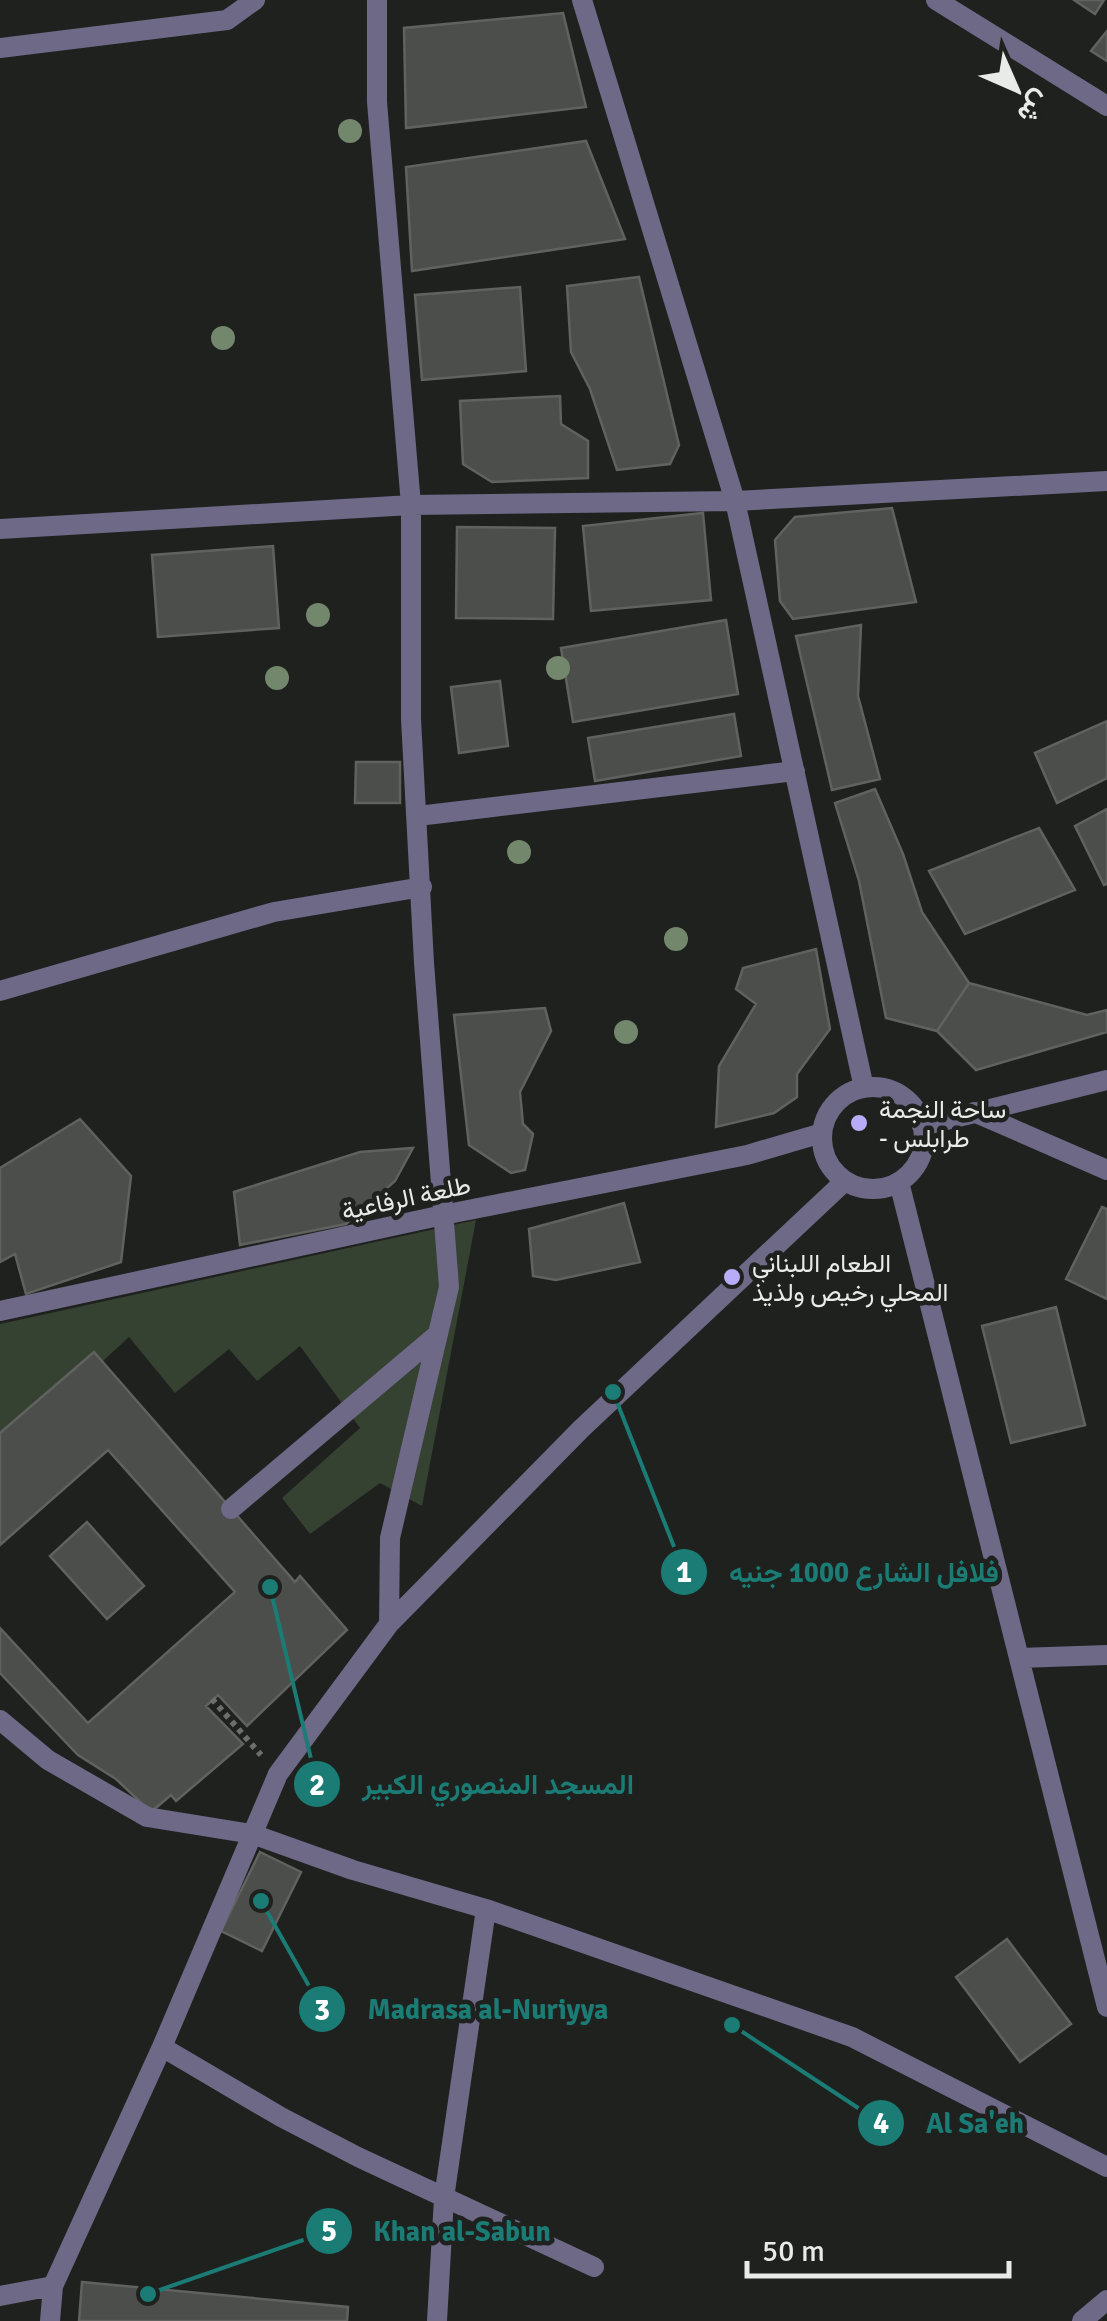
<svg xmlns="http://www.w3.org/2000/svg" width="1107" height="2321" font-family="Signika,Vazirmatn,sans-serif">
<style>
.green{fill:#354131}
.building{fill:#4c4e4b;stroke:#60625f;stroke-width:2.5}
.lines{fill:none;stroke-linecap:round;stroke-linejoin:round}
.path{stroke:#6d6f6c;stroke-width:6;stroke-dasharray:5 5;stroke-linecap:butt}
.street{stroke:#6d6987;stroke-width:20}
.tree{fill:#73876d}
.poi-dot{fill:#b8abf7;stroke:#1f211e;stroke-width:4}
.labels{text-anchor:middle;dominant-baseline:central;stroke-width:9;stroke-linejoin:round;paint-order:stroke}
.poi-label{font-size:25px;fill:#e9ebe9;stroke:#1f211e;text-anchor:start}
.street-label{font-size:25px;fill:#e9ebe9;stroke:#1f211e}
.leader{fill:none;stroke:#1a7c74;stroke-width:4}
.callout-dot{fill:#1a7c74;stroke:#1f211e;stroke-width:4}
.mark-label{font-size:30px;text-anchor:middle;font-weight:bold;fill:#fff}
.callout-label{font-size:28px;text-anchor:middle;font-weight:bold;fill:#1a7c74;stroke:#1f211e;stroke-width:9;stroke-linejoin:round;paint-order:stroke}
</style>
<rect width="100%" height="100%" fill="#1f211e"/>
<!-- green -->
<path class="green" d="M476,1220l-54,286 -42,-23 -70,51 -28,-36 78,-70 -60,-82 -43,35 -28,-32 -54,44 -46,-56 -129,119v-132z"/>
<!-- building -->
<path class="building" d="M1074,0h30l-9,14z
M563,13l23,94 -180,21 -2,-100z
M1107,31v30l-16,-10z
M586,141l39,98 -213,32 -6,-104z
M639,277l40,168 -9,19 -53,6 -27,-81 -19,-37 -4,-66z
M520,287l6,84 -104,9 -7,-85z
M560,396l1,28 27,17v37l-96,4 -29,-18 -3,-63z
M892,508l24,94 -123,17 -13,-18 -5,-61 20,-23z
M703,513l8,87 -120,11 -8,-85z
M457,527l98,1 -2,91 -97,-1z
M273,546l6,82 -121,9 -6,-82z
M726,620l12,74 -165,28 -12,-74z
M861,625l-3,71 22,83 -48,11 -36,-154z
M500,681l8,65 -49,7 -8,-66z
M734,714l7,42 -146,25 -7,-43z
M1107,721v57l-50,25 -22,-50z
M356,762h44v41h-45z
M875,789l28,65 19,58 47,71 -32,48 -51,-13 -27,-137 -24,-78z
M1107,809v75l-3,1 -29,-59z
M1039,828l36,62 -110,44 -36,-63z
M816,949l14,80 -33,45v23l-23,16 -58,14 3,-61 37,-62 -20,-15 7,-21z
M969,983l118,32 20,-5v22l-131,38 -39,-39z
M545,1008l6,23 -31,61 3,32 10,10 -8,36 -14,3 -42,-28 -15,-130z
M80,1119l51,57 -10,86 -95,32 -11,-40 -15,8v-94z
M413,1148l-18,33 -49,43 -106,21 -6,-53 126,-40z
M624,1203l16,59 -84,18 -23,-4 -4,-47z
M1102,1207l5,2v90l-41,-20z
M1056,1307l29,118 -74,18 -29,-117z
M94,1352l201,230 5,-6 47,54 -100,96 -29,-31 -12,11 37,38 -67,57 -5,-6 -20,17 -35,-33 -38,-24 -78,-82v-45l88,95 147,-131 -127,-142 -108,95v-112z
M87,1522l57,64 -37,33 -57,-63z
M260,1852l41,20 -39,79 -41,-20z
M1007,1939l64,85 -51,38 -64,-85z
M82,2282l266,25 -1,14h-268z"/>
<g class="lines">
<!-- path -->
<path class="path" d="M212,1699l49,56"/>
<!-- street -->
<path class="street" d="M377,0v102l34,403v214l13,244 25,324 -59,251 -1,86
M582,0l153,501 129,587
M936,0l171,106
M0,48l227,-28 28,-20
M0,529l411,-24 324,-4 372,-20
M418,816l377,-45
M0,991l274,-79 148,-25
M822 1138a51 51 0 1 1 102 0a51 51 0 1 1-102 0Z
M974,1112l133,58
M922,1126l185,-46
M899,1182l208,825
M0,1311l443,-96 304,-60 75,-22
M231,1509l206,-174
M1019,1658l88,-3
M0,1720l48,40 99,57 105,17 101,36 133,39 366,128 255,130
M162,2047l119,70 77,40 236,110
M0,2296l53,-10
M50,2321l3,-35 109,-239 116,-273 111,-150 192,-195 264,-248
M437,2321l7,-123 42,-289
M1082,2321l25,-21"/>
</g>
<!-- trees -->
<g class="tree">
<circle cx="350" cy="131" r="12"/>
<circle cx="223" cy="338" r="12"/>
<circle cx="318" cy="615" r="12"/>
<circle cx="558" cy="668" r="12"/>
<circle cx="277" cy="678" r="12"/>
<circle cx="519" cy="852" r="12"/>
<circle cx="676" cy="939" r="12"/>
<circle cx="626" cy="1032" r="12"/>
</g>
<!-- markers -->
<g class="poi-dot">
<circle cx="859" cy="1123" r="10"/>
<circle cx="732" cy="1277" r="10"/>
</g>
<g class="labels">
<!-- poi labels -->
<g class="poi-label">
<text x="879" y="1109">ساحة النجمة<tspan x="879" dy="29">- طرابلس</tspan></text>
<text x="752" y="1263">الطعام اللبناني<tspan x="752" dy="29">المحلي رخيص ولذيذ</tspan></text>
</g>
<!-- street labels -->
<g class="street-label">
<text transform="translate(406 1198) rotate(-12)">طلعة الرفاعية</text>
</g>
</g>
<!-- callouts -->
<path class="leader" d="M613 1392L684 1572M270 1587L317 1784M261 1901L322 2009M732 2025L881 2123M148 2294L329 2231"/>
<g class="callout-dot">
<circle cx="613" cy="1392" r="10"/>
<circle cx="270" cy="1587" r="10"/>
<circle cx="261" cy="1901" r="10"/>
<circle cx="732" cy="2025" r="10"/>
<circle cx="148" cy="2294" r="10"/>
<circle cx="684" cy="1572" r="25"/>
<circle cx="317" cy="1784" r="25"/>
<circle cx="322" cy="2009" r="25"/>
<circle cx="881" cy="2123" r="25"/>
<circle cx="329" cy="2231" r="25"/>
</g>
<g class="mark-label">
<text x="684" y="1582">1</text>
<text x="317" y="1795">2</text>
<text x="322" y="2020">3</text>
<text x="881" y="2133">4</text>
<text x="329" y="2241">5</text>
</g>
<g class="callout-label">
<text x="864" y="1582">فلافل الشارع 1000 جنيه</text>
<text x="498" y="1794">المسجد المنصوري الكبير</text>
<text x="488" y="2019">Madrasa al-Nuriyya</text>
<text x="975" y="2133">Al Sa'eh</text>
<text x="462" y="2241">Khan al-Sabun</text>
</g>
<!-- north arrow -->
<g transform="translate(1017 90) rotate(135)" stroke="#1f211e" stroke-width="8" paint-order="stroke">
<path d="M0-8L18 38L0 25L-18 38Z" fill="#e9ebe9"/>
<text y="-15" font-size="28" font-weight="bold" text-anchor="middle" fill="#e9ebe9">ش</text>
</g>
<!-- scale -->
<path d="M747 2261v15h262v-15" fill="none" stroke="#e9ebe9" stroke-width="5"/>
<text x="762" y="2261" font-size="30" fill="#e9ebe9" stroke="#1f211e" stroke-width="8" paint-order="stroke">50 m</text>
</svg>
